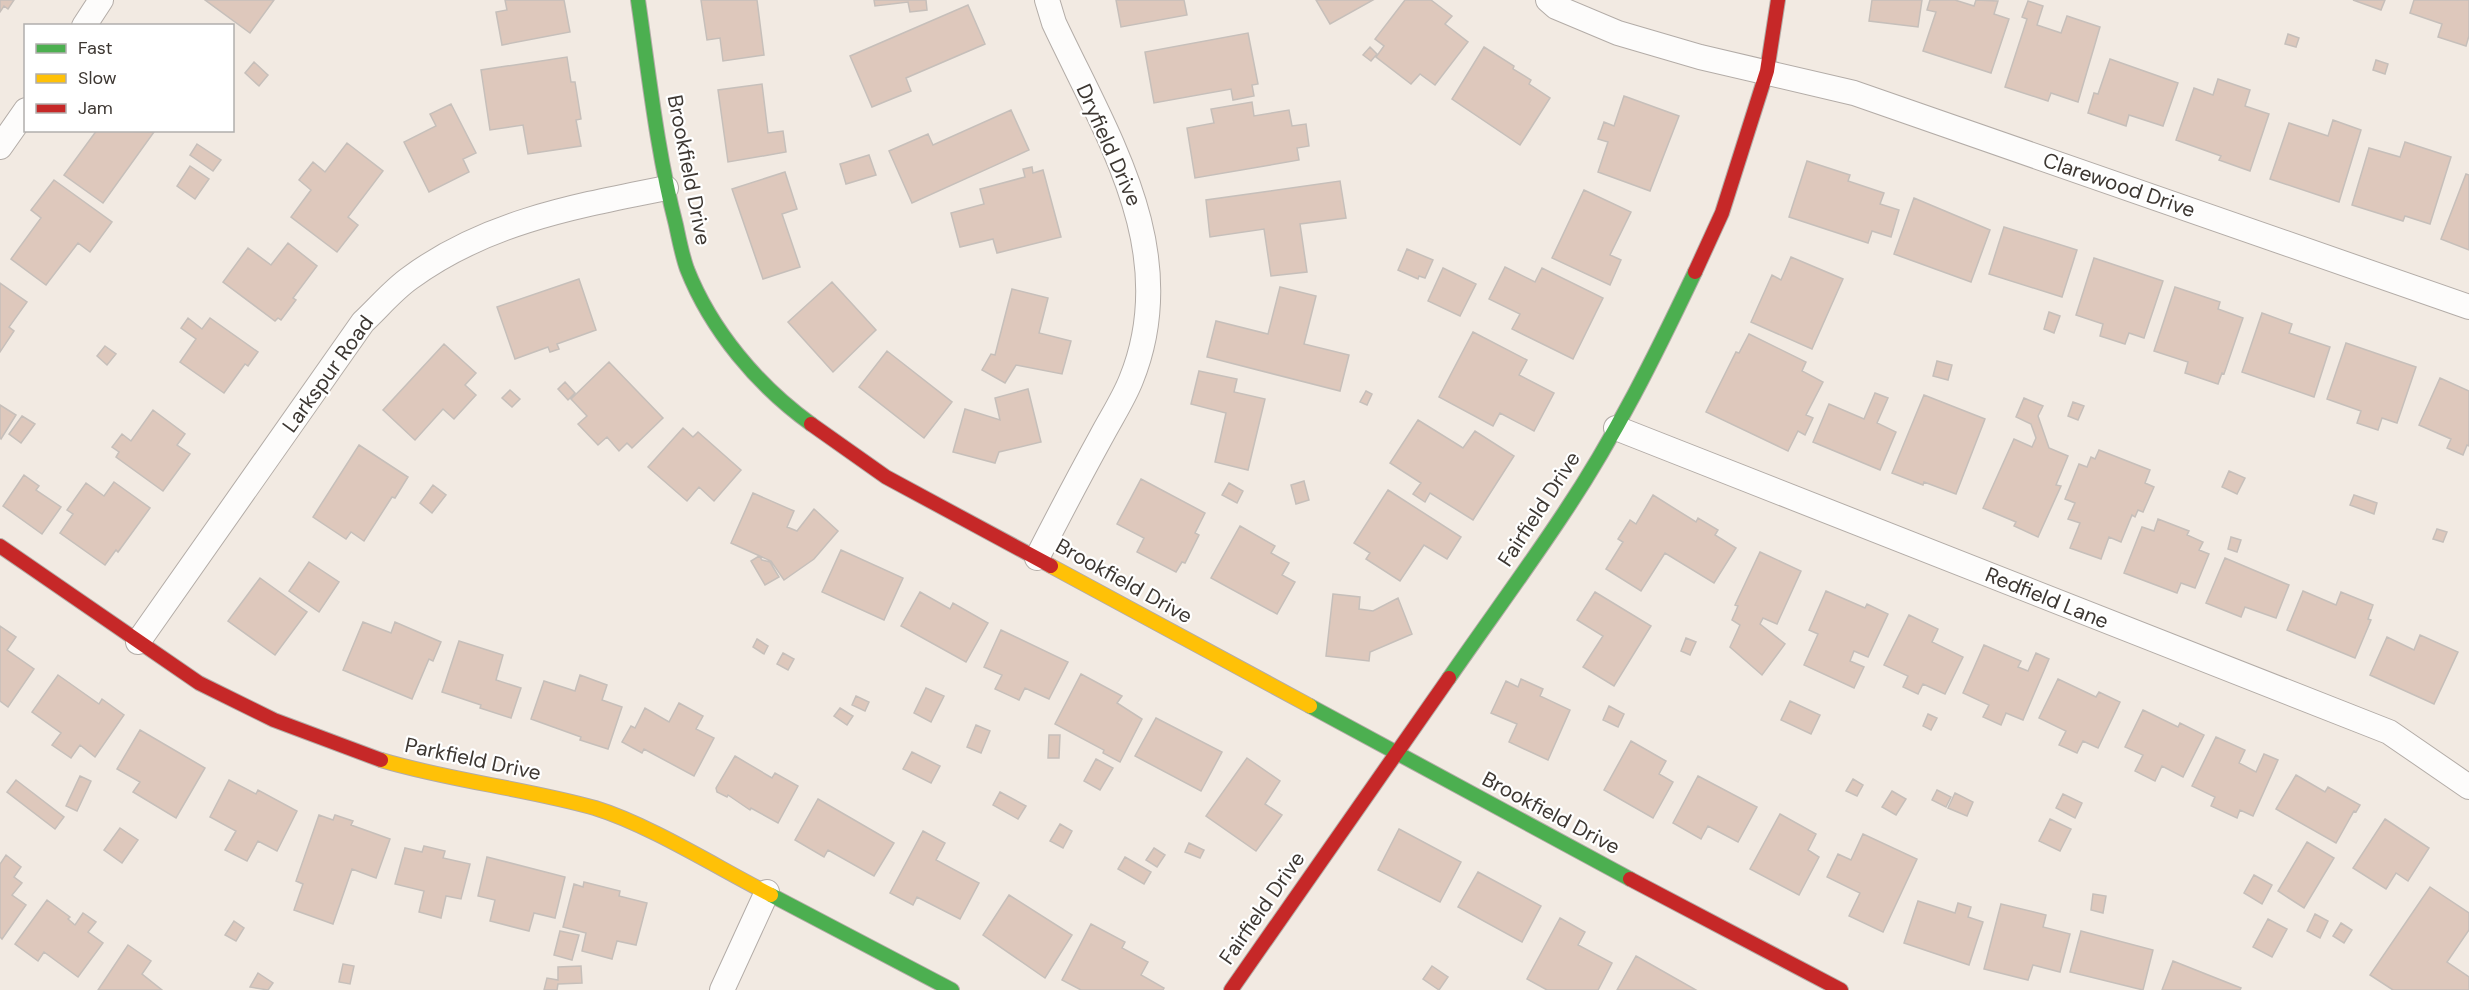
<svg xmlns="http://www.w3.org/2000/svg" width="2469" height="990" font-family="'DM Sans',sans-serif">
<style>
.building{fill:#dec8bc;stroke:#c6bfba;stroke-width:1.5}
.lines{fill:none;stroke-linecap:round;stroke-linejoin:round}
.street-casing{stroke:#b3aca7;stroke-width:26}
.fast-casing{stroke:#b3aca7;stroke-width:16}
.slow-casing{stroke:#b3aca7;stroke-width:16}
.jam-casing{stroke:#b3aca7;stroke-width:16}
.street{stroke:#fdfcfb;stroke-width:24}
.fast{stroke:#4caf50;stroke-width:14}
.slow{stroke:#ffc107;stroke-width:14}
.jam{stroke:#c62828;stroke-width:14}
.labels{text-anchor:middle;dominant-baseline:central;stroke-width:4.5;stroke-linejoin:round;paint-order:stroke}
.street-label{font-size:21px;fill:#3d3732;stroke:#fff}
</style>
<rect width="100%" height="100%" fill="#f2eae2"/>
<!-- building -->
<path class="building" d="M0,0h14l-6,9 -4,-3 -4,6z
M205,0h69l-24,33z
M505,0h59l6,32 -68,13 -6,-33 11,-2z
M701,0h56l7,55 -41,6 -3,-23 -13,2z
M874,0h52l1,10 -17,2 -2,-10 -33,4z
M1116,0h68l3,15 -66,12z
M1316,0h57l-43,24z
M1405,0h26l21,16 -7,8 23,18 -33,43 -15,-11 -9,10 -35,-27 8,-11 -9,-7z
M1872,0h50l-4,27 -49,-6z
M1930,0h25l19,6 2,-6 22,1 -4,13 15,5 -18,54 -68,-22 13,-39 -9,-2z
M2353,0h32l-4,10z
M2414,0h55v36l-3,10 -28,-9 4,-13 -32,-11z
M2028,1l15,5 -6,19 24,8 6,-17 33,11 -22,75 -27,-9 -3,8 -43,-14 22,-68 -5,-2z
M968,5l17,39 -79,34 5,13 -39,16 -22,-51z
M1248,33l10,51 -6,1 2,11 -21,4 -2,-11 -77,14 -9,-51z
M2288,34l11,4 -3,9 -11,-3z
M1370,47l7,7 -6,7 -8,-6z
M1484,47l30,19 -1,3 18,11 -2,4 21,14 -30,47 -68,-46z
M567,57l4,25h4l6,37 -5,1 5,26 -53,8 -5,-29 -33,5 -9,-60z
M2110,59l68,24 -15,43 -34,-11 -3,11 -38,-13 6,-20 4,1z
M2376,60l12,4 -3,10 -12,-4z
M254,62l14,13 -9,11 -14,-13z
M2218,79l32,11 -5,16 24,8 -19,57 -31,-11 2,-4 -45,-16 18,-52 19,7z
M762,84l6,49 15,-2 3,21 -58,10 -10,-72z
M1624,96l55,20 -29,75 -52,-19 10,-30 -10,-3 6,-17 10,4z
M1252,102l2,14 35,-6 3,16 14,-2 3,22 -12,2 2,12 -104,18 -8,-50 27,-5 -3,-14z
M451,104l25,49 -13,6 6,13 -40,20 -25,-50 32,-16 -6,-12z
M1011,110l18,40 -117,53 -23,-52 39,-17 5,11z
M2333,120l28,10 -22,72 -69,-23 19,-56 39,13z
M97,130l57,2 -51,71 -39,-28z
M2405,142l46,15 -21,67 -25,-8 -2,5 -51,-16 17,-57 31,9z
M347,143l36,28 -35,46 10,8 -21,27 -46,-35 20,-27 -12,-10 14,-18 12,10z
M197,144l24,16 -8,11 -23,-16z
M869,155l7,20 -30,9 -6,-20z
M1807,161l43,14 -2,6 36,12 -4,11 19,6 -8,27 -19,-6 -4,12 -79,-26z
M190,166l19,13 -14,20 -18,-13z
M1032,167l1,6 10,-3 18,67 -64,16 -4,-14 -33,8 -9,-34 33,-9 -4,-15 45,-12 -2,-8z
M785,172l12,37 -15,5 18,53 -37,12 -31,-90z
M2466,174l3,1v75l-28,-11z
M54,180l58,42 -22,30 -12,-9 -32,42 -35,-26 30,-41 -10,-8z
M1340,181l6,37 -46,6 7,48 -36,4 -7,-47 -54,8 -4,-37z
M1584,190l47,22 -21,43 11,5 -11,25 -58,-27z
M1914,198l76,32 -19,52 -77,-28z
M2004,227l73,23 -15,47 -73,-23z
M288,243l29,23 -24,32 3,2 -15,20 -3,-2 -3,3 -52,-39 25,-34 23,17z
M1407,249l26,11 -8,18 -6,-2 -1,3 -20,-9z
M1791,257l52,22 -31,70 -61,-27 21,-47 9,5z
M2094,258l69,23 -19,57 -15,-5 -4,11 -25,-8 3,-12 -27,-9z
M1505,267l30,15 7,-14 61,30 -30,61 -61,-30 8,-15 -31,-15z
M1443,268l33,16 -16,32 -32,-15z
M579,279l17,51 -39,14 2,5 -9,3 -2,-5 -33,12 -18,-52z
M832,282l44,48 -43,42 -45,-50z
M0,283l27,19 -18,25 5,4 -14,21z
M1280,287l36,9 -12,48 45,11 -9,36 -133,-34 9,-36 52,13z
M2175,287l45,15 -2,7 25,9 -19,56 -2,-1 -4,11 -33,-11 3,-11 -34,-11z
M1012,289l36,9 -9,35 32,8 -9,33 -46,-9 -11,18 -23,-13 9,-16 4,1z
M2049,312l11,4 -6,17 -10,-4z
M2262,313l30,11 -3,9 41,14 -16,50 -72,-25z
M188,318l14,11 8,-11 48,34 -10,14 -3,-2 -21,29 -44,-31 16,-23 -15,-11z
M1473,332l54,28 -8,15 35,18 -20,38 -34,-18 -7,13 -54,-29z
M1749,334l57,28 -4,9 21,11 -17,33 7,3 -8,17 -7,-4 -10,20 -82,-39 30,-60 3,1z
M2346,343l70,24 -19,56 -15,-5 -4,12 -21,-7 4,-12 -34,-12z
M444,344l32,29 -11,12 11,10 -22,24 -11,-10 -28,31 -32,-30z
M105,346l11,8 -9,11 -10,-9z
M887,351l65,51 -28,36 -65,-51z
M1937,361l15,4 -4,15 -15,-4z
M609,362l54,56 -31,30 -5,-5 -8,8 -12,-14 -9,8 -20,-21 9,-8 -16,-17z
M1199,371l38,8 -3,13 31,7 -17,71 -33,-8 11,-49 -35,-9z
M2440,378l29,13v55l-2,-1 -4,10 -16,-7 4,-9 -32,-14z
M565,382l10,11 -7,7 -10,-11z
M1028,389l13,53 -42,10 -4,11 -42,-11 12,-43 35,11 -5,-22z
M510,390l10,9 -8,8 -10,-9z
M1366,391l6,3 -5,11 -7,-3z
M1875,393l13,5 -11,25 19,9 -16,38 -67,-28 16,-38 35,15z
M1924,395l61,24 -29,75 -32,-12 -1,3 -31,-12z
M2024,398l19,8 -5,10 11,32 19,8 -12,29 5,1 -23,51 -24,-11 2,-4 -33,-14 31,-69 18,8 4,-9 -5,-14 -15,-7z
M2073,402l11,4 -6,14 -10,-4z
M0,405l16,10 -15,24 -1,-1z
M153,410l32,24 -8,11 13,9 -27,37 -47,-34 3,-5 -7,-5 10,-13 9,7z
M22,416l13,8 -14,19 -12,-9z
M1418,420l45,28 12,-17 39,25 -41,64 -43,-27 -5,9 -12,-8 8,-11 -31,-20z
M683,428l10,9 5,-5 43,38 -27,31 -15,-14 -12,14 -39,-34z
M359,445l49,32 -13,21 -3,-1 -28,44 -13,-9 -5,7 -33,-22z
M2099,450l51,20 -5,13 9,4 -11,25 -5,-2 -3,7 -3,-2 -11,27 -12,-5 -8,22 -31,-11 10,-25 -12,-4 7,-16 -10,-4 14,-35 8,3 4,-10 4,2z
M2229,471l16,7 -8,16 -15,-7z
M24,475l15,11 -3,4 25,17 -19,27 -39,-28z
M1141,479l64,34 -10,20 4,2 -14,28 -3,-1 -6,10 -39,-20 7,-14 -27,-14z
M1304,481l5,19 -13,4 -5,-19z
M114,482l36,26 -32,44 -2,-2 -11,15 -45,-32 13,-19 -6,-4 19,-27 18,13z
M1229,483l14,8 -6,12 -15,-8z
M433,485l13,10 -14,18 -12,-10z
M1388,490l73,47 -14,22 -23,-14 -24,36 -34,-22 4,-6 -16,-10z
M753,493l41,18 -7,16 10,4 17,-22 24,22 -24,28 -30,21 -13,-19 -40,-18z
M1653,495l43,27 2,-4 20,12 -3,5 21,13 -22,35 -49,-30 -24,38 -35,-22 17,-27 -5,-3 12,-19 6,4z
M2354,495l23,8 -3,11 -24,-9z
M2158,519l31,12 -2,4 16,7 -4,8 10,4 -14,34 -14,-5 -4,10 -53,-20 18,-46 12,4z
M1240,526l35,20 -4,7 18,10 -7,12 13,7 -18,32 -66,-36z
M2437,529l10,3 -4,10 -10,-3z
M2231,537l10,3 -4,12 -9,-3z
M841,550l62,28 -19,42 -62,-28z
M1760,552l41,19 -24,53 -14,-6 -3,6 25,20 -23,31 -32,-28 10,-22 -8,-5 6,-14 -3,-1z
M759,556l3,4 8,2 9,15 -14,8 -14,-24z
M2225,558l64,27 -13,33 -31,-11 -4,10 -35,-14z
M309,562l30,20 -20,30 -30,-21z
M260,578l47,34 -32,43 -47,-34z
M1826,591l39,17 2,-4 21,10 -20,43 -14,-6 -4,10 14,6 -10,21 -50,-23 14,-31 -9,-4z
M2303,591l33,14 5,-13 32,13 -5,14 3,1 -16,38 -68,-28z
M920,592l30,17 3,-6 35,20 -22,39 -65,-36z
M1595,592l56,34 -37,60 -31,-19 20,-31 -26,-16z
M1333,594l27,3 -1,12 14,2 25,-13 14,36 -42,18 -1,9 -43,-5z
M1909,615l29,14 -6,13 31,15 -18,37 -22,-10 -5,10 -15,-7 5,-11 -24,-11z
M363,622l28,11 4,-11 46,20 -8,19 -4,-2 -17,40 -69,-29z
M0,626l16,11 -9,13 27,19 -26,38 -8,-6z
M1001,630l67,32 -19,37 -24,-11 -6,12 -24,-11 7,-14 -18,-8z
M2420,635l38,17 -24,52 -64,-29 17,-38 27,13z
M1686,638l10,4 -6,13 -9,-4z
M757,639l11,7 -4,8 -11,-7z
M459,641l44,14 -7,25 25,8 -10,30 -31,-10 1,-3 -39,-13z
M1984,645l37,16 -3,6 10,4 8,-18 13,6 -26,61 -17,-7 -5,12 -18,-8 6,-12 -26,-12z
M783,653l11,6 -6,11 -11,-6z
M1081,674l41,22 -5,7 25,16 -22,43 -17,-9 1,-3 -49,-26z
M58,675l41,29 3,-5 22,16 -29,42 -15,-12 -9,13 -19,-13 9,-12 -29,-21z
M580,675l27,10 -5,15 20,7 -14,42 -28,-9 1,-3 -50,-18 13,-38 31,10z
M1521,679l22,10 -3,7 30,14 -22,50 -39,-18 8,-18 -26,-11 15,-32 12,6z
M2058,679l38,18 3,-5 21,10 -22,46 -15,-7 -6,12 -18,-8 7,-14 -27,-13z
M926,688l18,8 -13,26 -17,-9z
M856,696l13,6 -4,9 -13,-6z
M1790,701l30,14 -9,19 -30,-14z
M679,703l24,13 -7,13 18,9 -20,38 -50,-27 -2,4 -20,-11 9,-16 4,2 10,-20 24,14z
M1609,706l15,8 -6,13 -15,-7z
M840,708l13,8 -6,9 -13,-9z
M2143,710l35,17 2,-4 24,12 -21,42 -21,-11 -7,15 -20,-10 8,-16 -18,-8z
M1928,714l9,4 -6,12 -8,-4z
M1156,718l66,34 -21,39 -66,-35z
M976,725l14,6 -9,22 -14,-6z
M140,730l65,38 -29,50 -43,-26 7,-10 -23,-13z
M1049,735h11l-1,23h-11z
M2216,737l29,13 -6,13 17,9 8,-18 14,6 -25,56 -13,-6 -3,8 -26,-12 4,-9 -23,-11z
M1631,741l35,20 -7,13 14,8 -20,36 -49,-28z
M912,752l28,14 -9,17 -28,-14z
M735,756l37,22 3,-5 23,13 -20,37 -27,-15 -1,2 -22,-15 -1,2 -10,-5 -1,-4z
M1247,758l33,23 -15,23 17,11 -26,36 -50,-35z
M1096,759l17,9 -13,22 -16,-9z
M2296,775l29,17 3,-5 32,18 -4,7 -2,-1 -18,32 -60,-34z
M80,776l11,5 -14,30 -11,-5z
M1698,776l59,31 -19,35 -30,-16 -7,13 -28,-16z
M1853,779l10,6 -6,11 -11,-5z
M16,780l48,37 -9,12 -48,-37z
M229,780l27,14 2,-4 39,21 -20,40 -19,-10 -11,20 -22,-11 11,-19 -26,-14z
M1937,790l14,7 -5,10 -14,-7z
M1892,791l14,8 -10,16 -14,-8z
M1000,792l26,14 -8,13 -25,-14z
M1955,793l18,9 -6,14 -19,-8z
M2063,794l19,9 -7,15 -19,-10z
M818,799l76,44 -20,33 -46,-26 -4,7 -29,-17z
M1780,814l36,20 -8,16 11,7 -20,38 -49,-26z
M319,815l14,5 2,-5 18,6 -2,4 39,14 -14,39 -24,-9 -19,55 -39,-14 9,-26 -7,-3z
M2050,819l21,10 -11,22 -21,-10z
M2385,819l44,29 -21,33 -12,-8 -10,16 -33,-21z
M1060,824l12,7 -9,17 -13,-7z
M120,828l18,12 -16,23 -18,-13z
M1399,829l62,33 -21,40 -62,-32z
M923,831l22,12 -9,17 43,23 -19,36 -43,-22 -4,8 -23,-12z
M1863,834l54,25 -34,73 -34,-16 11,-23 -33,-16 11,-23 13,6z
M2307,842l27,16 -30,50 -26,-17z
M1189,843l15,7 -4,8 -15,-6z
M424,846l21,5 -2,7 27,6 -9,35 -15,-3 -5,22 -22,-6 5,-21 -29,-7 10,-36 17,4z
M1154,848l11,7 -8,12 -11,-7z
M6,855l15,12 -7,10 8,6 -10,12 14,10 -24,34 -2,-2v-73z
M487,857l78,20 -10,41 -21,-5 -5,18 -39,-10 5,-21 -17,-4z
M1125,857l26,15 -7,12 -26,-15z
M1478,872l63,34 -19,36 -64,-35z
M2254,875l18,10 -10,19 -18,-11z
M584,882l36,9 -1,5 28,7 -11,42 -19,-4 -5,18 -30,-8 4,-18 -23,-6 11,-43 9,3z
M2430,887l39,26v17l-22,32 22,15v13h-76l-23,-15z
M2093,894l13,2 -3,17 -12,-3z
M1009,895l63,40 -27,43 -62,-43z
M47,900l23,17 -2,2 7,6 8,-12 13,9 -8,10 15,11 -25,34 -34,-25 -6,9 -23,-17z
M1918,901l37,12 3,-10 13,4 -3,10 15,5 -14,43 -65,-22z
M2001,904l45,11 -3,12 27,7 -10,38 -27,-7 -5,15 -44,-11z
M2315,914l13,7 -8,17 -13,-7z
M1560,918l25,14 -7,13 34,18 -14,27h-51l-20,-11z
M2268,919l19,10 -15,28 -19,-10z
M234,921l10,7 -8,13 -11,-6z
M2341,923l11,7 -8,13 -11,-7z
M1091,924l34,18 -3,6 26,14 -7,13 23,13 -1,2h-82l-19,-10z
M560,931l19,4 -7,25 -18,-5z
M2081,931l72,19 -10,40 -73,-18z
M128,945l23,16 -9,13 20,16h-64z
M1636,956l60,34h-79z
M2173,961l68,27 -1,2h-78z
M343,964l11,2 -4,18 -11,-2z
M581,966l1,17 -24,1 -1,6h-13l3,-12 11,2v-13z
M1432,966l16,11 -9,13 -16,-11z
M258,973l15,10 -5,7 -18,-3z"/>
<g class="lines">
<defs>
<path id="street" d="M1548,0l8,7 62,26 82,24 154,36 615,214
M84,26l17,-26
M0,147l26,-37
M1616,428l773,304 80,55
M1037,558c21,-41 42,-81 64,-121 10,-19 22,-37 30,-57 52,-128 -24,-244 -77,-357l-7,-23
M138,642l225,-320c16,-15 30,-32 47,-44 76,-56 166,-72 256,-90
M722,990l45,-98"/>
<path id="fast" d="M638,0c11,75 19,152 38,225 3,14 6,30 11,44 24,61 71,117 124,155
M1449,678c38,-55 78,-109 115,-165 51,-76 92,-159 131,-241
M1310,706l320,173
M771,895l181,95"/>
<path id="slow" d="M1051,566l259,140
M381,760c70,21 143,28 214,48 55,17 123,60 176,87"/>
<path id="jam" d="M1695,272l27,-59 45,-142 11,-71
M811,424l75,53 165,89
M0,546l199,137 75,37 107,40
M1630,879l211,111
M1231,990l218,-312"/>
</defs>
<!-- street casing -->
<use href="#street" class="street-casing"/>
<!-- fast casing -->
<use href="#fast" class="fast-casing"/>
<!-- slow casing -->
<use href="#slow" class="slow-casing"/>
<!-- jam casing -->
<use href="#jam" class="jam-casing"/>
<!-- street -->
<use href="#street" class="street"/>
<!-- fast -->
<use href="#fast" class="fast"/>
<!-- slow -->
<use href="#slow" class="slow"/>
<!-- jam -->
<use href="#jam" class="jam"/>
</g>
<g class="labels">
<!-- street labels -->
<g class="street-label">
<text transform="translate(1109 145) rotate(66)">Dryfield Drive</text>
<text transform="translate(689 170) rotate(79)">Brookfield Drive</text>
<text transform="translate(2119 185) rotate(19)">Clarewood Drive</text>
<text transform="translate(328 374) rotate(-54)">Larkspur Road</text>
<text transform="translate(1539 509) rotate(-57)">Fairfield Drive</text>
<text transform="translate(1124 581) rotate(29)">Brookfield Drive</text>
<text transform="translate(2047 598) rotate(22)">Redfield Lane</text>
<text transform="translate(473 759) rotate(12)">Parkfield Drive</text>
<text transform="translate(1551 813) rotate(28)">Brookfield Drive</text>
<text transform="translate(1262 908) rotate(-55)">Fairfield Drive</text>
</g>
</g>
<!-- legend -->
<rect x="24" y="24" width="210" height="108" fill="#ffffff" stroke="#b1afad" stroke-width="1.5"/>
<rect x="36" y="44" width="30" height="9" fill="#4caf50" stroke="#b1afad" stroke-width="1.5"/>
<text x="78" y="54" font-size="18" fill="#3d3732">Fast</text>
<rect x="36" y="74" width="30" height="9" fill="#ffc107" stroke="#b1afad" stroke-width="1.5"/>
<text x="78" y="84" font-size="18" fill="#3d3732">Slow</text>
<rect x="36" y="104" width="30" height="9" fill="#c62828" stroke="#b1afad" stroke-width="1.5"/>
<text x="78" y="114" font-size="18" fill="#3d3732">Jam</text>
</svg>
